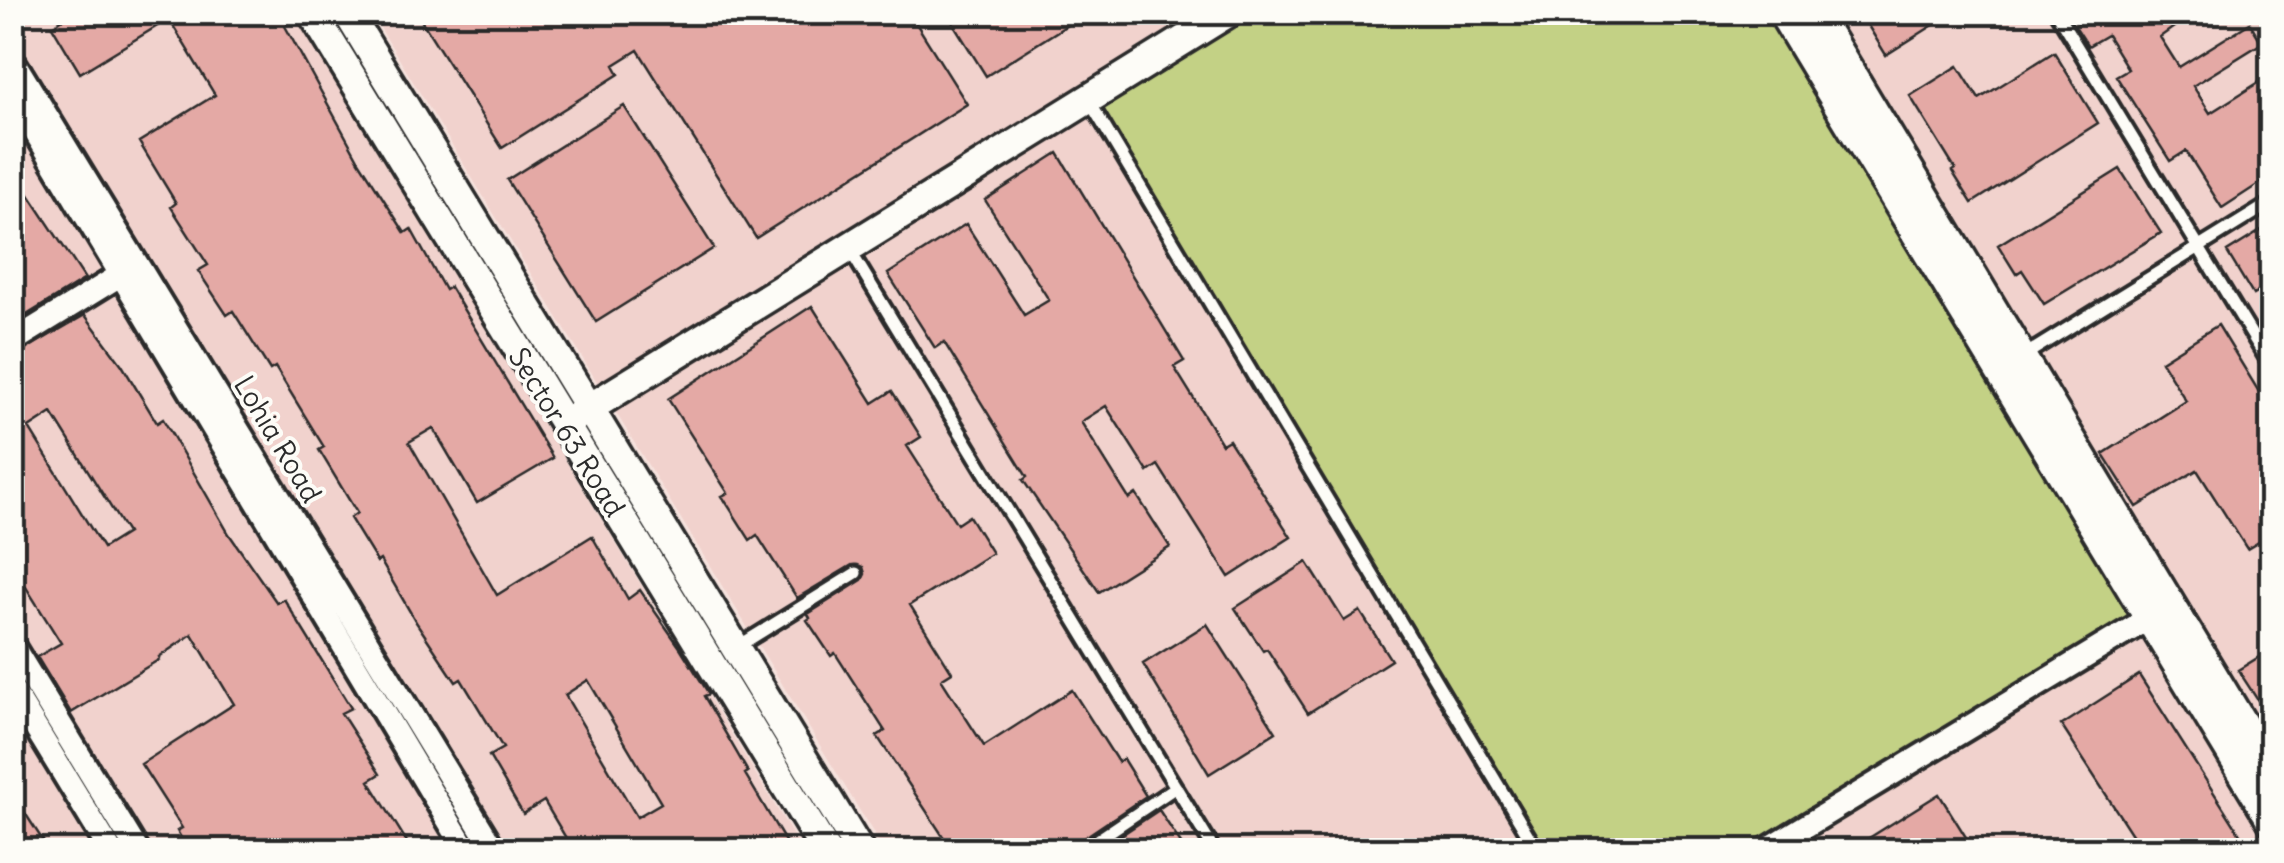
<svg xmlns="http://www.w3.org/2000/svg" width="2284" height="863" font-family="Delius,sans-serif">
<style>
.built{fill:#f1d2cd}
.green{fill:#c3d185;stroke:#777e58;stroke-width:2.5}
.building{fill:#e4a9a5;stroke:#2b2b2b;stroke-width:2.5;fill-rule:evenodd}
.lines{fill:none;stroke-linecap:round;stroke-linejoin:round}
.service-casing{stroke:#2b2b2b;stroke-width:19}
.minor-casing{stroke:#2b2b2b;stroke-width:30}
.tertiary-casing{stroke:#2b2b2b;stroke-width:35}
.service{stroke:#fdfcf7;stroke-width:11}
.minor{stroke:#fdfcf7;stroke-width:22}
.tertiary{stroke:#fdfcf7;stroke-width:28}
.labels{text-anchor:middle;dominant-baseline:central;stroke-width:8;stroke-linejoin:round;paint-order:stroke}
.street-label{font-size:28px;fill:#2b2b2b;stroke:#fdfcf7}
</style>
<rect width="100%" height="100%" fill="#f6e3de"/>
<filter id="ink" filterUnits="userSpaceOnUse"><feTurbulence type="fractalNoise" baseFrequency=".01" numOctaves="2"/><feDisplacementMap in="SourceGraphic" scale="20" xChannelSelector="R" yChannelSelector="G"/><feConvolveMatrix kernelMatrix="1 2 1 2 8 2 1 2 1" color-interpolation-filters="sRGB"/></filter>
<g filter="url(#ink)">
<!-- built -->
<path class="built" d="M12,13h282l508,837h-789z
M371,13h1900v837h-1387z"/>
<!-- green -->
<path class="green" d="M1229,13h576l344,605 -383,232h-229l-449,-751z"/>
<!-- building -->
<path class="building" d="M74,12h221l1,7 -11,7 73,133 47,74 6,-4 34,61 5,-3 103,171 -76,45 -44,-75 -24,14 88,153 95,-59 36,63 12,-9 41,59 28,45 -5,2 44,76 -3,2 41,69 -13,7h-200l-29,-49 -21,13 -34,-58 14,-8 -42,-69 -5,3 -40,-60 -36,-62 -3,2 -27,-44 7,-5 -38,-63 5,-3 -49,-80 -5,3 -37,-59 -6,4 -29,-44 10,-6 -37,-58 5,-4 -37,-61 76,-47 -46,-76 -89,54 -28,-47zM588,680l73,123 -24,14 -72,-122z
M416,12h493l58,92 -211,134 -118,-188 -24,15 5,9 -117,74z
M946,12h142l-102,64z
M1864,12h90l-68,43 -19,-31 3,-2z
M2097,12h42l4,7 10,-7h42l-35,25 19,30 71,-44 12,20 -69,43 17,27 62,-39v97l-9,6 2,3 -43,28 -36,-57 -16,10 -54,-85 12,-7 -21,-34 -19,11 -13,-20z
M2054,52l44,71 -126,80 -20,-32 3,-2 -45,-73 48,-30 21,33z
M624,106l90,142 -118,74 -89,-142z
M1058,153l126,208 -10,6 48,77 7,-4 62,97 -62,40 -71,-112 -10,7 -42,-66 -25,16 48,77 7,-5 34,53 -71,45 -76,-112 4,-3 -83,-135 -9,6 -47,-74 78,-50 58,91 25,-15 -64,-100z
M12,169l73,110 -73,45z
M2120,169l41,64 -117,71 -22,-34 -6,4 -18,-29z
M2272,224v59l-19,12 -26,-43z
M812,306l61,97 19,-12 29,46 -14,9 50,78 12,-8 23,37 -82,52 42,67 -11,7 43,67 88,-56 46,72 5,-3 23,37 -67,45 -4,9h-123l-75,-114 8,-5 -50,-78 -4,3 -24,-36 3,-2 -2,-4 54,-34 3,-6 -2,-7 -11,-2 -55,33 -40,-63 -7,5 -28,-44 6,-3 -60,-94z
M85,315l37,50 35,58 6,-4 66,115 48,69 7,-4 67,109 -10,5 39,61 -11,7 38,61 -14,8h-205l-11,-19 5,-3 -41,-64 93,-60 -42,-70 -33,23 1,2 -89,54 -34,-56 24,-14 -49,-78v-208zM52,413l75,120 -24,15 -74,-120z
M2218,325l54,88v121l-25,15 -50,-79 -60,37 -34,-53 83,-53 -25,-40z
M1307,562l37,59 16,-10 31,49 -83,53 -41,-64 -4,2 -28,-43z
M1207,624l69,108 -67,42 -66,-110z
M2272,649v73l-34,-52z
M2139,675l105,165 -16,10h-86l-81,-125z
M12,793l37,57h-37z
M1939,794l35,56h-124z
M1159,810l26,40h-86z"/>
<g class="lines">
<defs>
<path id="service" d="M2056,12l216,356
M2268,12l4,7
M1088,99l449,751
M848,247l366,603
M2020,358l252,-156
M737,647l119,-74
M1084,849l92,-62"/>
<path id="minor" d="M12,59l482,791
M12,93l454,757
M12,342l110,-68
M12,645l125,205
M12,689l98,161
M1766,850l395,-239"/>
<path id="tertiary" d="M312,12l513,838
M347,12l512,838
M1782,12l490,809
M1814,12l458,761
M575,417l654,-405"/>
</defs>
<!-- service casing -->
<use href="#service" class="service-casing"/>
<!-- minor casing -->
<use href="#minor" class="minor-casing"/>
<!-- tertiary casing -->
<use href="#tertiary" class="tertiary-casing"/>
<!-- service -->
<use href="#service" class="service"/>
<!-- minor -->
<use href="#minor" class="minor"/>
<!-- tertiary -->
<use href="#tertiary" class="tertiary"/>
</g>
</g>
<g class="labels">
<!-- street labels -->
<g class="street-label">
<text transform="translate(567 432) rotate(58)">Sector 63 Road</text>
<text transform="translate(278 439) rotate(59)">Lohia Road</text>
</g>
</g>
<!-- margin -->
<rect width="2284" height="863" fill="none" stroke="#fdfcf7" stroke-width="50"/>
<rect x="25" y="25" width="2234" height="813" fill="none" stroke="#2b2b2b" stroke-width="4" filter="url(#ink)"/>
</svg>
